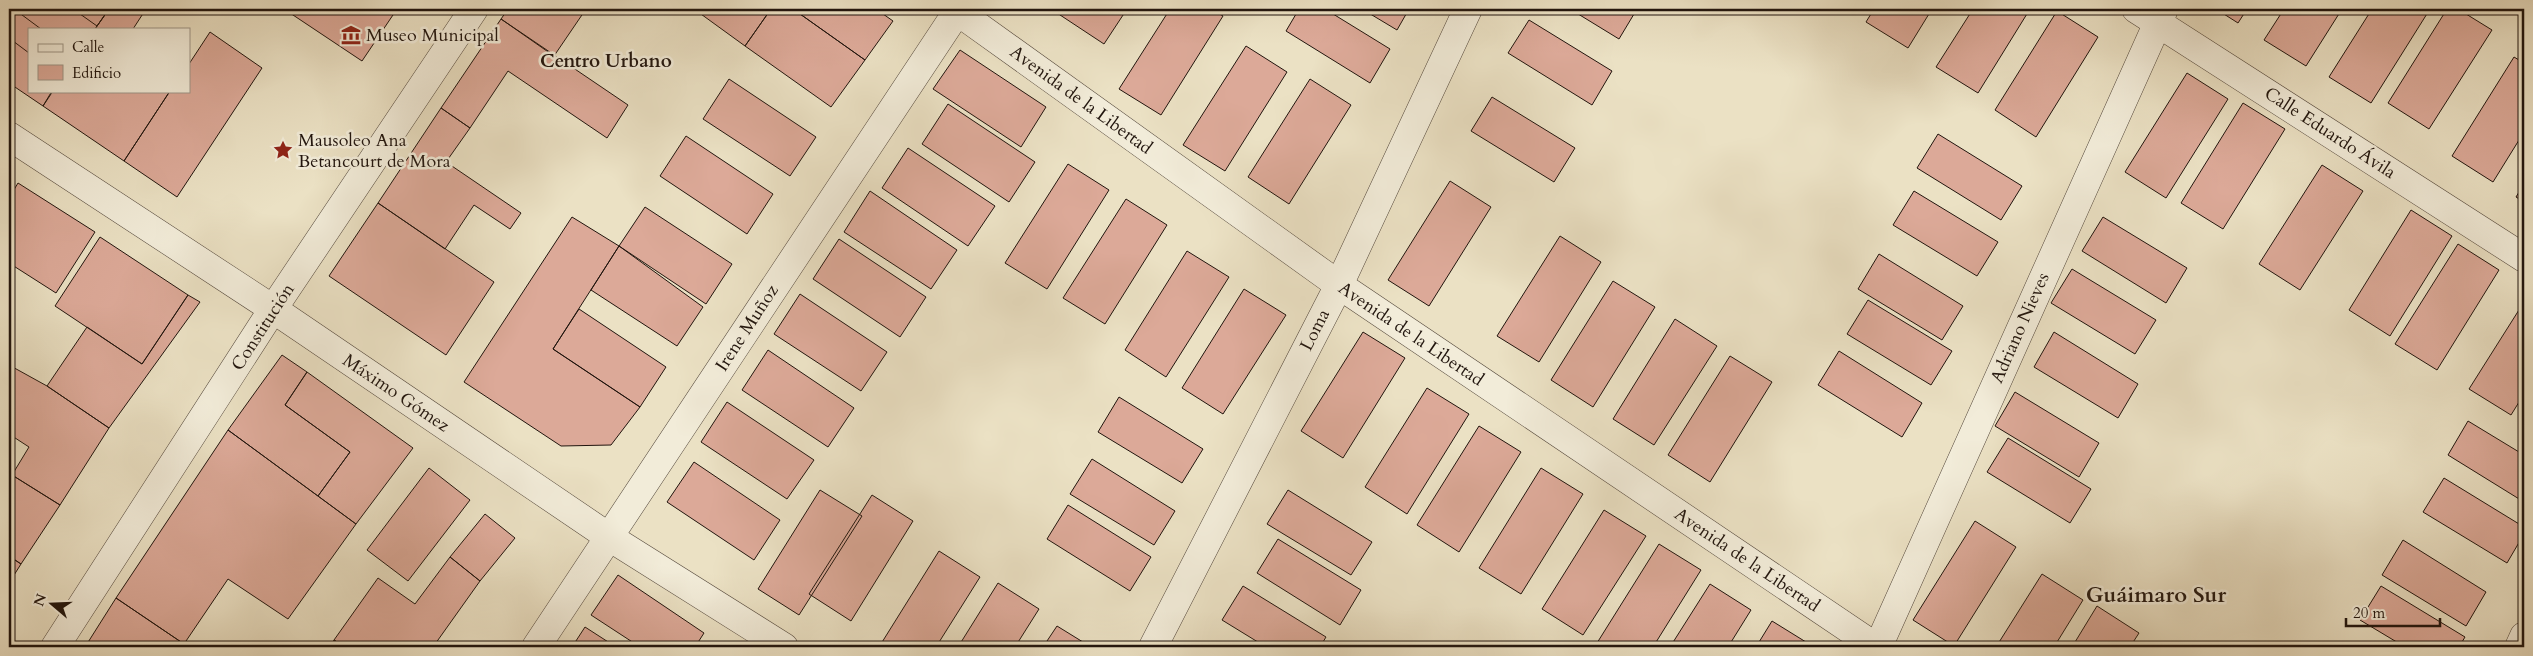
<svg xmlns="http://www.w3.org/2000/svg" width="2533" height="656" font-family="Cardo,serif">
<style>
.building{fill:#dca998;stroke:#21150e}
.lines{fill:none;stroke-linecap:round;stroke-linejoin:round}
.minor-casing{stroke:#54483c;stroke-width:29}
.minor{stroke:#f2ecd9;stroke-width:28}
.labels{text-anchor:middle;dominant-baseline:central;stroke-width:5;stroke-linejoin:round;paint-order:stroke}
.poi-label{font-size:18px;fill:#21150e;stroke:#f2ecd9;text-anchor:start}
.street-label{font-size:18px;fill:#21150e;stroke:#f2ecd9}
.neighbourhood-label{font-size:19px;font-weight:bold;fill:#21150e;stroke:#f2ecd9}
.district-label{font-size:22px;font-weight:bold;fill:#21150e;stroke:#f2ecd9}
</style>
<rect width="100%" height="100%" fill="#ebe1c4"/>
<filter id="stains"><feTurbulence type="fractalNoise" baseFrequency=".004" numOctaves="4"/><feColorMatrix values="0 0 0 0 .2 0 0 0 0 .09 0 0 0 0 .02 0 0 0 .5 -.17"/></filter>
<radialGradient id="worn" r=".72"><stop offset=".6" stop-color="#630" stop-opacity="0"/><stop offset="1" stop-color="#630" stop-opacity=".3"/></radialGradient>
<!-- building -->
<path class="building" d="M9,9h100l-14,20h-66v62h23l-9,15 -34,-23z
M9,9h5l27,20h-12v24l-20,-15z
M73,9h36l-12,17z
M109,9h37l-13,20h-38z
M284,9h113l-35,52z
M508,9h78l-32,47 -53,-37z
M694,9h77l-26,37z
M771,9h22l72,51 -34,47 -86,-61z
M793,9h83l17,12 -28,39z
M1051,9h76l-23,35z
M1170,9h41l12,7 -62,99 -42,-26z
M1299,9h26l65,40 -20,34 -84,-52z
M1362,9h47l-12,21z
M1570,9h67l-18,30z
M1874,9h58l-24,39 -42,-26z
M1973,9h57l-52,84 -42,-26z
M2216,9h31l-9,14z
M2284,9h58l-36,57 -42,-26z
M2372,9h58l-59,94 -42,-26z
M2447,9h11l34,21 -63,99 -41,-26z
M2057,11l41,26 -62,100 -41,-27z
M501,19l127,86 -21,33 -99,-67 -38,57 -29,-20z
M1529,20l83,51 -20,34 -84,-52z
M210,32l52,36 -85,129 -53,-36 46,-70h19v-27z
M1246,46l41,26 -62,99 -42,-26z
M960,50l86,57 -25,40 -88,-58z
M2514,57l10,6v69l-31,50 -41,-26z
M2187,73l41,26 -62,99 -41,-26z
M729,79l87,58 -26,39 -87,-57z
M1310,79l41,26 -62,99 -41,-27z
M53,91h117l-46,70 -81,-55z
M1492,97l83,51 -21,34 -83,-51z
M2243,103l42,26 -62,100 -42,-26z
M948,104l87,58 -26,40 -87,-58z
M441,108l29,20 -24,34 75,51 -11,16 -36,-24 -29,44 -67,-46z
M1938,134l84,52 -21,34 -84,-52z
M686,136l87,58 -26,40 -87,-58z
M908,148l87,58 -27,40 -86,-58z
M1068,164l41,26 -62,99 -42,-26z
M2322,165l41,26 -63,99 -41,-26z
M1450,181l41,26 -62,99 -41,-26z
M18,183l77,49 -39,61 -47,-30v-65z
M2524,184v18l-8,-5z
M870,191l87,59 -26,39 -87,-57z
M1914,191l84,51 -21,34 -84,-51z
M1126,199l41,26 -62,99 -42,-26z
M378,203l116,79 -48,73 -117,-79z
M645,207l87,57 -26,40 -87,-58z
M2411,210l41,26 -62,100 -41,-26z
M572,217l47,29 -66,103 87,58 -29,38 -50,1 -97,-64z
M2103,217l84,51 -21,35 -84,-52z
M1560,236l41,26 -62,100 -42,-26z
M100,237l88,58 -46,69 -87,-58z
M839,239l87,58 -26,40 -87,-58z
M2458,244l41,26 -62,100 -42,-26z
M619,246l84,61 -26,39 -86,-56z
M1187,251l42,26 -63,100 -41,-27z
M1879,254l84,52 -21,34 -84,-51z
M2072,269l84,51 -21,34 -84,-51z
M1613,281l42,26 -62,100 -42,-27z
M1244,289l42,26 -63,99 -41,-26z
M800,294l87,58 -26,39 -87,-57z
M188,295l12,7 -91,126 -62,-42 40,-59 55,37z
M1868,300l84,51 -21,34 -84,-51z
M2524,302v92l-13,21 -42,-26z
M579,309l87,58 -26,40 -87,-58z
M1675,319l42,27 -63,99 -41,-26z
M1363,332l42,26 -62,100 -42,-27z
M2054,332l84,52 -20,34 -84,-51z
M768,350l86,58 -26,39 -86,-57z
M1839,351l83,52 -20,34 -84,-52z
M282,355l25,17 -22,33 65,47 -32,44 -90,-66z
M1730,356l42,26 -62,100 -42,-27z
M9,365l38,21 62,42 -49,77 -48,-30 17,-28 -20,-13z
M307,372l106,76 -57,76 -38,-28 32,-44 -65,-47z
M1427,388l42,26 -62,100 -42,-27z
M2015,392l84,51 -20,34 -84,-51z
M1119,397l84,52 -21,34 -84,-51z
M727,402l87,58 -27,39 -86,-57z
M2468,421l56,34v47l-76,-47z
M1479,426l42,26 -62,100 -42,-27z
M228,430l128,94 -68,95 -60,-40 -44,65 -68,-46z
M2008,438l83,51 -21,34 -83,-51z
M1092,459l83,52 -21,34 -84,-51z
M694,462l86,58 -26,40 -87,-58z
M429,468l41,32 -62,81 -41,-31z
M1541,468l42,26 -62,100 -42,-26z
M12,475l48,30 -39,59 -12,-8v-76z
M2444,478l80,49v7l-17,29 -84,-51z
M820,490l42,26 -63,99 -41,-26z
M1288,490l84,52 -21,33 -84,-51z
M872,495l41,26 -62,100 -42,-27z
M1068,505l83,52 -21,34 -83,-52z
M1604,510l42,26 -63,99 -41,-26z
M485,514l30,24 -35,43 -30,-24z
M1975,521l41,26 -62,99 -41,-26z
M1278,539l83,51 -21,35 -83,-52z
M2403,540l83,52 -20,34 -84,-51z
M1659,544l42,26 -48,77h-49l-7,-4z
M939,551l41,26 -44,70h-57z
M9,556l12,8 -12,19z
M450,557l30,24 -47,66h-88l-11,-7 44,-62 37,26z
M2042,574l41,26 -29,47h-58z
M618,575l86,58 -9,14h-55l-49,-32z
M998,583l41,26 -24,38h-57z
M1710,584l41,26 -23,37h-58z
M1243,586l83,51 -6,10h-54l-44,-27z
M2381,586l84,51 -6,10h-54l-45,-27z
M116,598l68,46 -2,3h-97z
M2097,606l42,27 -9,14h-58z
M1772,621l42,26h-58z
M1057,626l34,21h-48z
M585,627l31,20h-44z
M334,640l11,7h-16z"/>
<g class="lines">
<defs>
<path id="minor" d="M954,9l385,276 537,362
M2136,9l388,249
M9,136l264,173 336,228 175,110
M55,647l218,-338 201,-300
M536,647l423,-638
M1153,647l186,-362 129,-276
M1878,647l286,-638
M2519,647l5,-11"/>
</defs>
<!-- minor casing -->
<use href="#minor" class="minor-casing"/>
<!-- minor -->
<use href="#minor" class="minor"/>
</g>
<!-- icons -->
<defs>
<symbol id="museum-bare" viewBox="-9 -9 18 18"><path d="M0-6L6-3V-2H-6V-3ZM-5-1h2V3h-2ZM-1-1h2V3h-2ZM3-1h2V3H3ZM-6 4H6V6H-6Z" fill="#8f2418" stroke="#f2ecd9" stroke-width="2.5" paint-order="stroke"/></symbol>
<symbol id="sight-bare" viewBox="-9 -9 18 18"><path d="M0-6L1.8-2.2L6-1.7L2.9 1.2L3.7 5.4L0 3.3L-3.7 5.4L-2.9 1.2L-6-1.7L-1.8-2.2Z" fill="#8f2418" stroke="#f2ecd9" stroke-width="2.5" paint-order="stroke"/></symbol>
</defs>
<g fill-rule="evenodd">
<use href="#museum-bare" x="337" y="21" width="28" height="28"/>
<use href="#sight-bare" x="269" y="136" width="28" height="28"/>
</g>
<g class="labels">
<!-- poi labels -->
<g class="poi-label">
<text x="366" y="35">Museo Municipal</text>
<text x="298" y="140">Mausoleo Ana<tspan x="298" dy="21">Betancourt de Mora</tspan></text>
</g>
<!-- street labels -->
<g class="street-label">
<text transform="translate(1081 100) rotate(36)">Avenida de la Libertad</text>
<text transform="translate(2330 133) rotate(33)">Calle Eduardo Ávila</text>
<text transform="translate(263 327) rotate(-57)">Constitución</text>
<text transform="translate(747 328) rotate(-57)">Irene Muñoz</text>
<text transform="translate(2020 328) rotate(-66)">Adriano Nieves</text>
<text transform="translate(1315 330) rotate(-63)">Loma</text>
<text transform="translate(1411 334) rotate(34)">Avenida de la Libertad</text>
<text transform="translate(396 393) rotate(34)">Máximo Gómez</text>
<text transform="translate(1747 560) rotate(34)">Avenida de la Libertad</text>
</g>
<!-- neighbourhood labels -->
<g class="neighbourhood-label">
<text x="606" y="61">Centro Urbano</text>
</g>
<!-- district labels -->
<g class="district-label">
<text x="2156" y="595">Guáimaro Sur</text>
</g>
</g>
<!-- margin -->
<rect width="2533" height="656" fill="none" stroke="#ebe1c4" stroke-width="30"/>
<rect x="10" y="10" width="2513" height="636" fill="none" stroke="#21150e" stroke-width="2.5"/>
<rect x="15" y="15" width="2503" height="626" fill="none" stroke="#21150e"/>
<!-- legend -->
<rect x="28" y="28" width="162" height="65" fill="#f2ecd9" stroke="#9e9688"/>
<rect x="38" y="44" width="25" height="8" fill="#f2ecd9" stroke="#9e9688"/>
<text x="72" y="52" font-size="15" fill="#21150e">Calle</text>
<rect x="38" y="65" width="25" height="15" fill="#dca998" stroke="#9e9688"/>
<text x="72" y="78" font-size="15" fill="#21150e">Edificio</text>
<!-- north arrow -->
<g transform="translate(52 604) rotate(289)" stroke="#f2ecd9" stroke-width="4" paint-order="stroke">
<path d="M0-4L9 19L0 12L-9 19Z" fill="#21150e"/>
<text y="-8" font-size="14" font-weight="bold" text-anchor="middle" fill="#21150e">N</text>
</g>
<!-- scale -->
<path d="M2346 618v8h94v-8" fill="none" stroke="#21150e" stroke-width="2.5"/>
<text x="2353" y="618" font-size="15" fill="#21150e" stroke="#f2ecd9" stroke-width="4" paint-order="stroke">20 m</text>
<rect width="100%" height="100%" filter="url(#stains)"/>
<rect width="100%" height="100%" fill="url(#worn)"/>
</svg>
